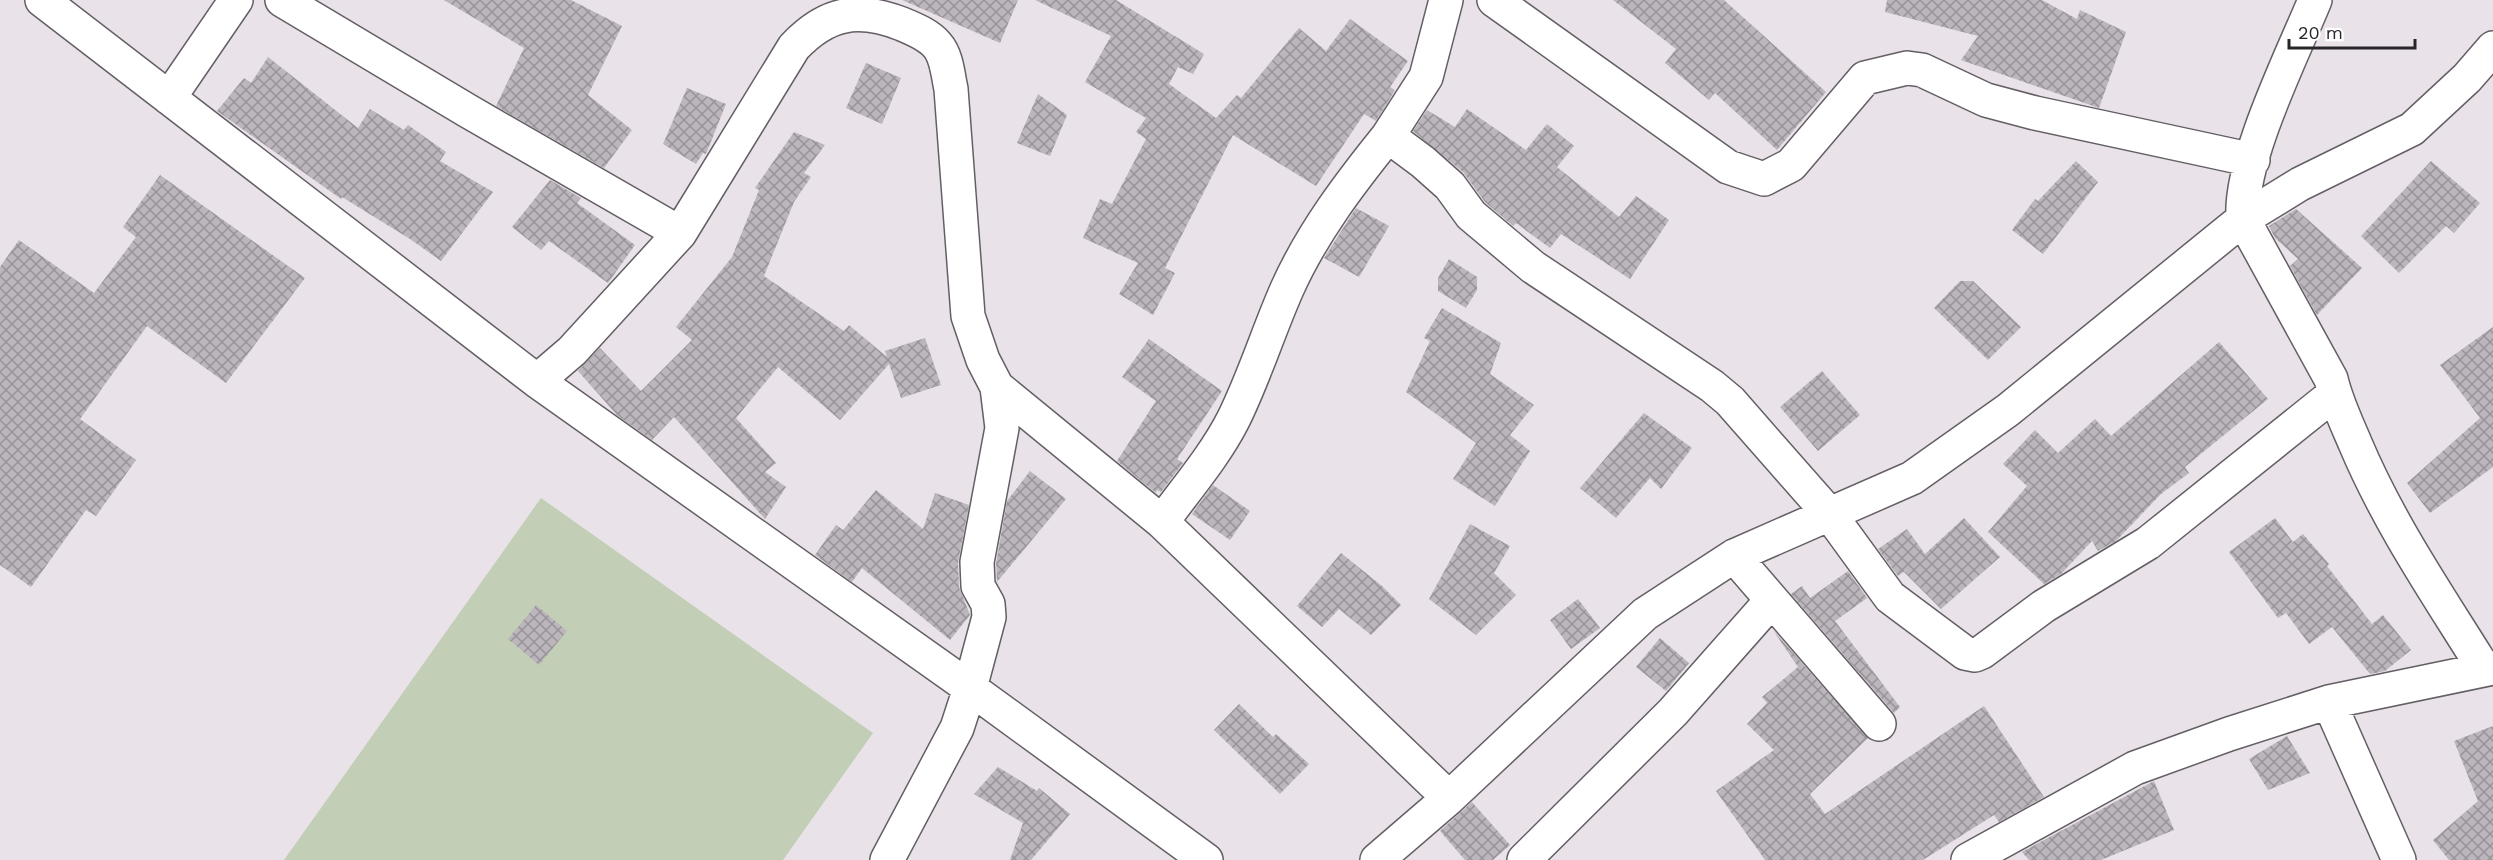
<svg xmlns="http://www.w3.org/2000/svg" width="2493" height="860" font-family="'Work Sans',sans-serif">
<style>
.pitch{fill:#c2cfb6}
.building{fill:url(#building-cross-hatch)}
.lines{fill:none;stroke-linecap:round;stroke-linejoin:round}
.minor-casing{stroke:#645e65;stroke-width:36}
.minor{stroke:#fff;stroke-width:33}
</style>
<defs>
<pattern id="building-cross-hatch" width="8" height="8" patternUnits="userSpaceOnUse" patternTransform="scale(1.5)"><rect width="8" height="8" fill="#bbb5bc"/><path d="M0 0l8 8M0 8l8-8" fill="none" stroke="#989399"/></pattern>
</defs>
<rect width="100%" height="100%" fill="#e9e2e9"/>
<path class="pitch" d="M541,498L873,733L783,860H284Z"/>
<path class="building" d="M444,0H571L622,26L588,95L632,130L604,168L496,106L524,48Z
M902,0H1018L1000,43Z
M1035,0H1116L1204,54L1193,74L1178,67L1169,84L1216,118L1237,95L1241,98L1299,28L1326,51L1350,19L1408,61L1390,87L1395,90L1376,121L1364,114L1316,186L1233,135L1165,268L1175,273L1153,315L1119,294L1138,263L1083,238L1100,199L1112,204L1146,139L1136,132L1146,118L1085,82L1111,36Z
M1613,0H1724L1826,92L1777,150L1715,93L1709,100L1665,63L1676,49Z
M1887,0H2042L2077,19L2080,10L2126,32L2099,108L1961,60L1978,36L1885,12Z
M268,57L358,128L370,109L404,130L408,125L446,152L440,161L493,192L441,261L410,239L342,197L341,199L217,111L244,78L251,83Z
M866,63L901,78L882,124L846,108Z
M687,88L726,104L706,154L703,153L696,164L663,144Z
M1038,94L1067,115L1050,156L1017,143Z
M1467,109L1526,150L1547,124L1574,146L1557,167L1619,217L1636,196L1669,220L1630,279L1561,234L1550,248L1516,223L1513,226L1485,202L1463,172L1413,131L1427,110L1455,127Z
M794,132L825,145L804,173L811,177L794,202L764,276L844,331L849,325L887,357L885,351L925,338L941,385L901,398L889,364L840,420L778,367L736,418L776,463L765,472L786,487L765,519L674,417L652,440L617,415L578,371L600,348L641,391L692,340L676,327L732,257L759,190L755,188Z
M2076,161L2098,182L2043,254L2012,230L2035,199L2038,201Z
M2431,161L2480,203L2454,233L2446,226L2399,273L2361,236Z
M160,175L305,278L226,383L147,326L80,419L136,460L96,516L86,510L31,587L0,565V267L19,240L94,293L136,237L123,227Z
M550,180L581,198L577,203L635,245L608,283L549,241L541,250L512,227Z
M1356,208L1389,226L1359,277L1324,258Z
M2296,209L2362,268L2317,315L2290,266L2298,259L2275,238L2269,226Z
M1449,259L1477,277V290L1466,308L1438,291V278Z
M1960,281H1973L2021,327L1988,360L1934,308Z
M1442,308L1501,343L1490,374L1534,405L1510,435L1530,451L1495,506L1453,479L1476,443L1406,392L1430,341L1424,338Z
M2493,327V467L2430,513L2407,483L2480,418L2440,365Z
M1149,339L1222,391L1177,459L1183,463L1161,492L1157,490L1156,493L1117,461L1156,401L1122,377Z
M2219,342L2268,399L2185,467L2189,473L2161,494L2116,541L2098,551L2092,541L2061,574L2044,584L1988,532L2027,486L2003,464L2035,430L2058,453L2095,419L2111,436Z
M1822,371L1860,415L1818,451L1780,407Z
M1644,413L1692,448L1661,489L1650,478L1616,518L1580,488Z
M1030,471L1066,499L997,582L996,563L1007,501Z
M1213,485L1250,511L1230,540L1192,514Z
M876,490L923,529L935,493L969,505L958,563L959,587L970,615L950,640L862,568L852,582L815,555L836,525L843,530Z
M1964,518L2000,557L1941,609L1904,572L1909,568L1898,576L1878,549L1907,529L1925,554Z
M2275,518L2293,542L2303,534L2329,564L2327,566L2372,624L2383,615L2411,650L2385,671L2370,674L2332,627L2309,644L2286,613L2278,618L2229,552Z
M1470,524L1510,546L1494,573L1516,595L1476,635L1429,599Z
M1341,553L1382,586L1401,605L1371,635L1339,609L1322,627L1297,606Z
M1848,571L1867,598L1835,621L1900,707L1894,713L1791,594L1802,586L1810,598Z
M1578,599L1600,628L1571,649L1550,620Z
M536,605L567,631L539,665L508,639Z
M1773,630L1868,738L1810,794L1825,814L1984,706L2044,797L1999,822L1994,815L1923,860H1765L1716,791L1774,750L1747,724L1767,703L1762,697L1798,667Z
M1660,638L1689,663L1666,691L1636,667Z
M1239,704L1273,737L1276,734L1309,764L1280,794L1214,730Z
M2493,726V860H2449L2433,840L2478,801L2454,741Z
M2287,736L2310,773L2268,790L2249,759Z
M998,767L1037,791L1039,788L1070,814L1031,860H1010L1023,823L974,794Z
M2154,781L2174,830L2101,860H2029L2022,852Z
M1472,802L1510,845L1493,860H1465L1440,831Z"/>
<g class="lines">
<defs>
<path id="minor" d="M42,0L537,381L970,688L957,728L887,860
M282,0L468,111L680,233L572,351L537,381
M1446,0L1426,77L1388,136L1423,162L1450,186L1471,215L1533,267L1712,386L1730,401L1831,516L1890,597L1965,653L1975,655L1982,652L2044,606L2148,543L2334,394
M1494,0L1728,167L1764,179L1791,165L1865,78L1907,68L1922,70L1986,100L2035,113L2253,160
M2315,0C2292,56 2239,161 2243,219L2331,379C2336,401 2346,422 2355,443C2389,524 2438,595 2484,669
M169,98L236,0
M680,233L794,47C827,12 858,7 902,24C914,29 929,35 937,45C947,56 948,76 951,89L968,316L983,360L997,387L1002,428L977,562L978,586L988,604L989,617L970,688L1206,860
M997,387L1162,522L1449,798
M1162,522C1186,489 1214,457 1233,420C1254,378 1268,332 1287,289C1312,233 1350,183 1388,136
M1734,556L1879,724
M2329,702L2399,860
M1377,860L1449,798L1645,614L1734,556L1912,478L2008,410L2243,219L2300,184L2412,129L2467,78L2493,48
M1524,860L1673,712L1772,600
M1968,860L2135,768L2229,734L2329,702L2493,668"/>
</defs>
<use href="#minor" class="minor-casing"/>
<use href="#minor" class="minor"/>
</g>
<path d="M2289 39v9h126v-9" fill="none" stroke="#292629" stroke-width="3"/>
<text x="2298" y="39" font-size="18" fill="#292629" stroke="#ffffff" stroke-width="4.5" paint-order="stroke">20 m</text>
</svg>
